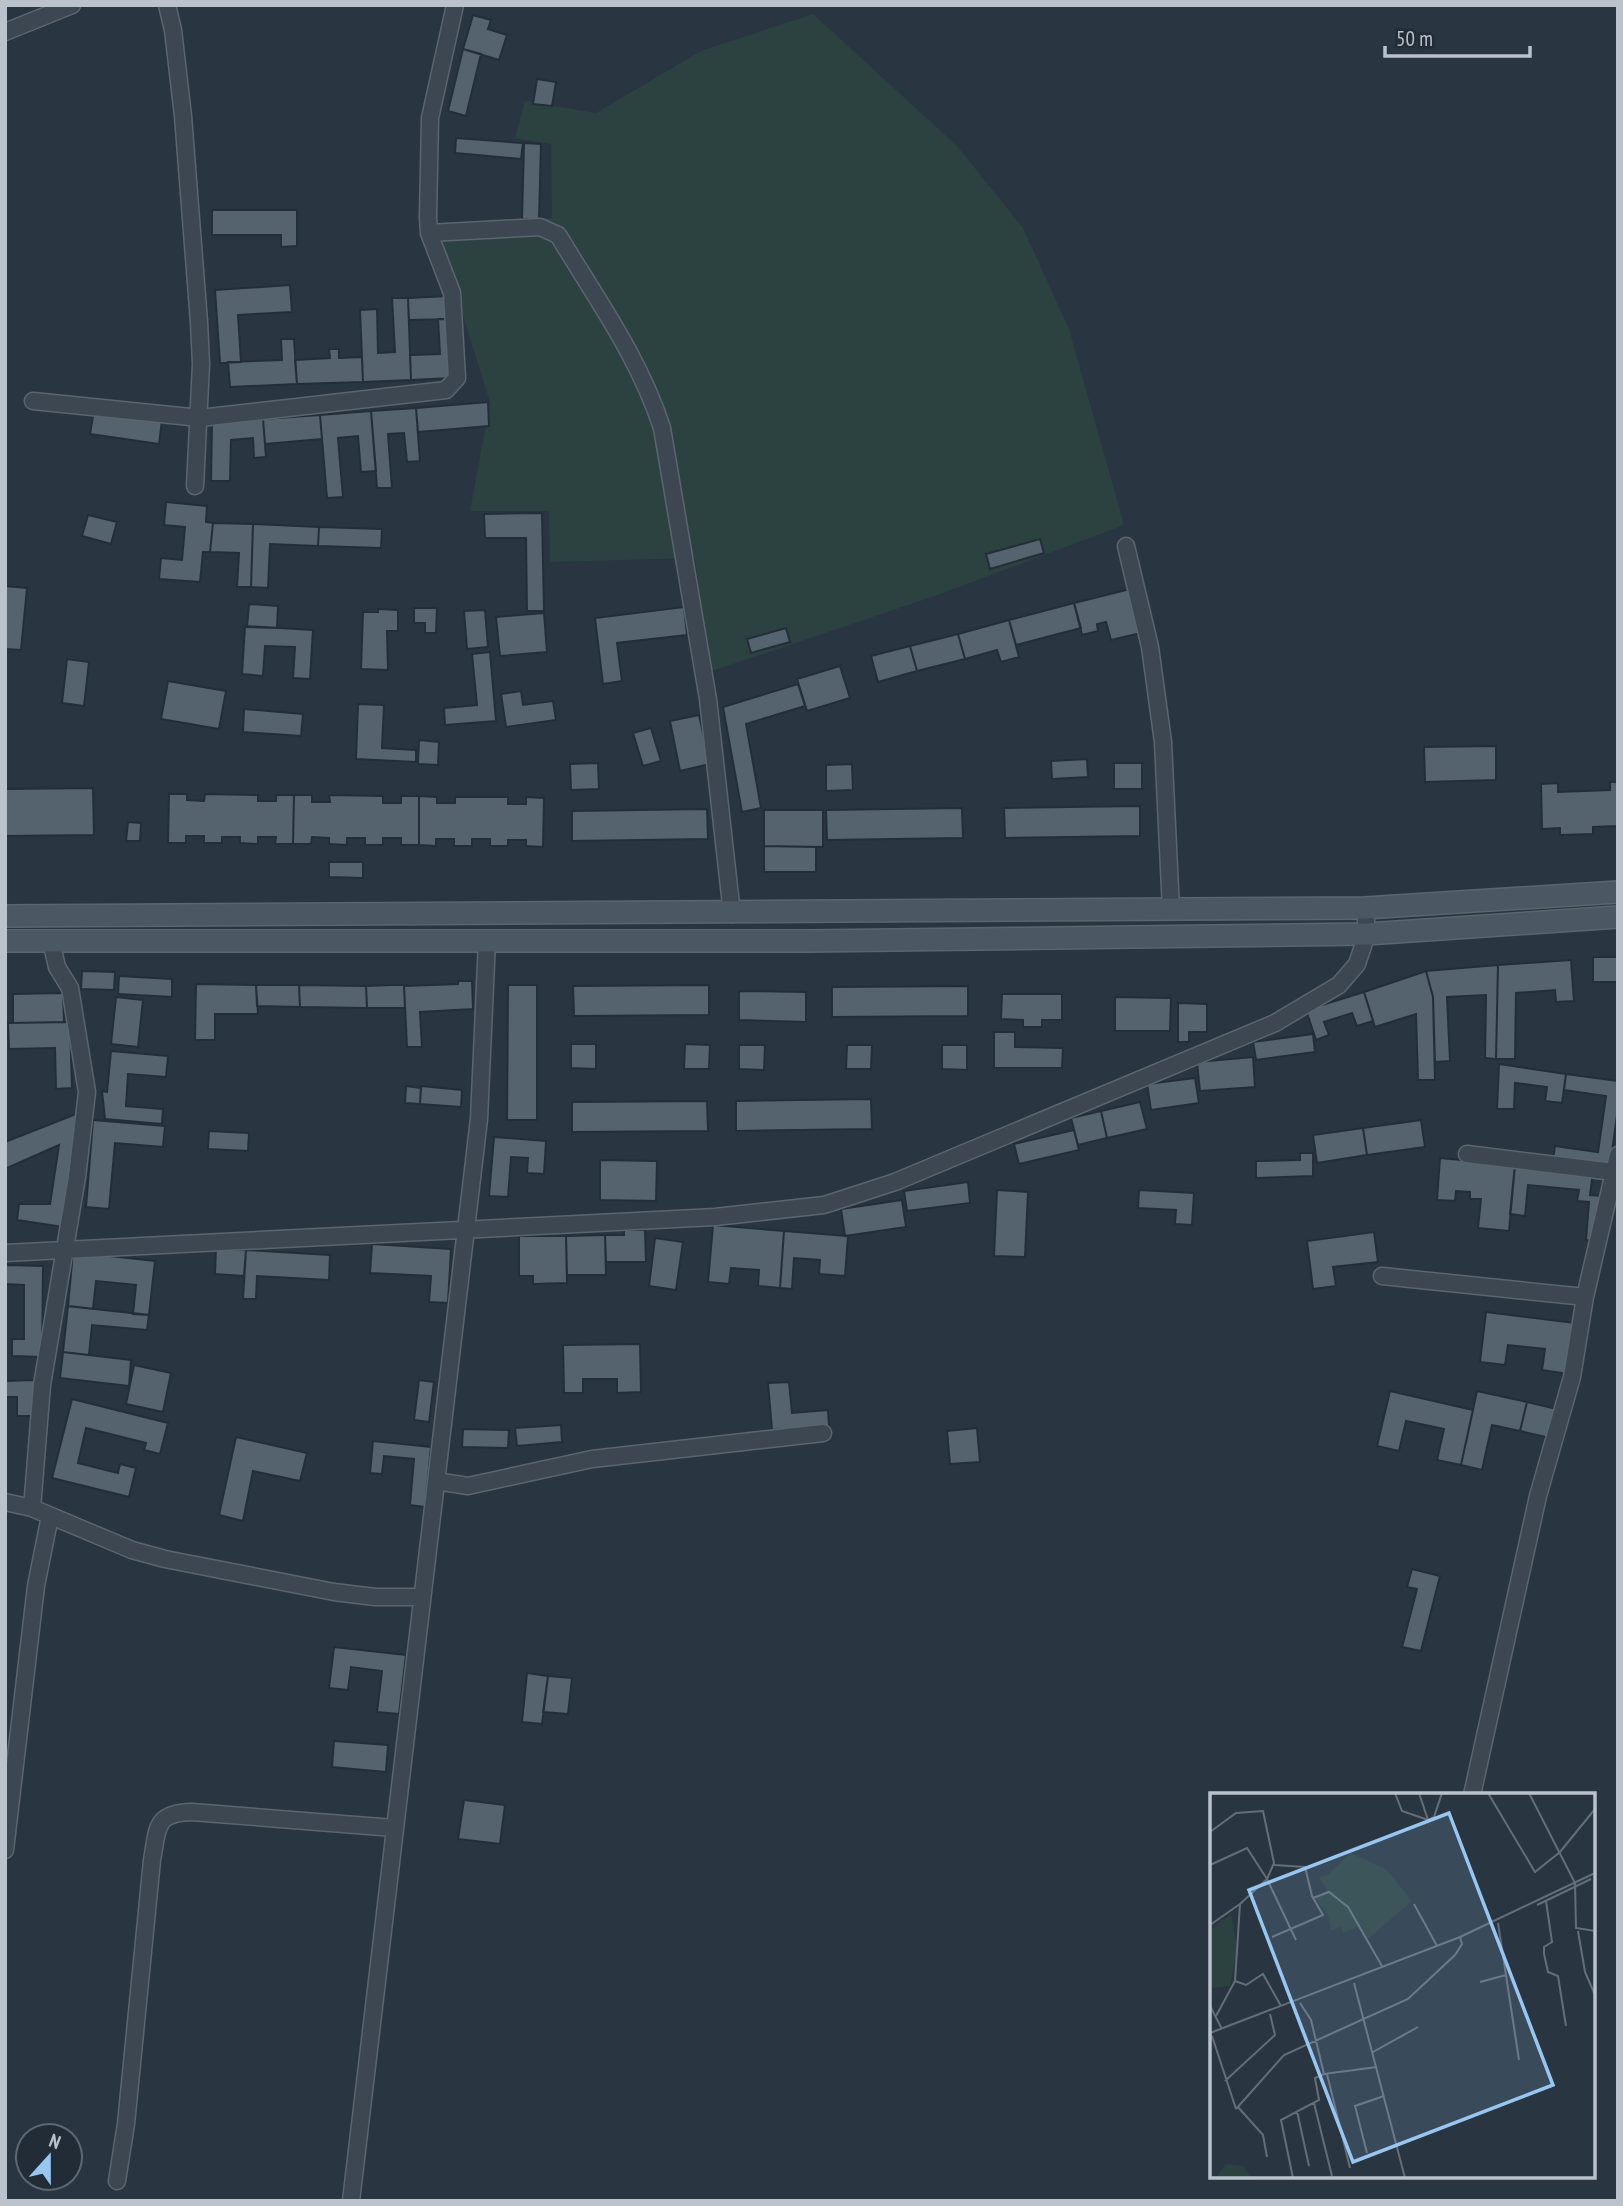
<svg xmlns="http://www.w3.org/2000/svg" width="1623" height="2206" font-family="'PT Sans Narrow',sans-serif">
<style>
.green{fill:#2b4241}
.building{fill:#54636d;stroke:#242e38;stroke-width:2}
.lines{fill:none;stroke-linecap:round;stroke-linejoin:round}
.street-casing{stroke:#5b656e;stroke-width:19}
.secondary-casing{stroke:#5b656e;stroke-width:24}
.street{stroke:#3d4751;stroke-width:16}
.secondary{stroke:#4b5763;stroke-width:21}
.inset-road{fill:none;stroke:#636e78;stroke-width:2}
.view{fill:#99c5f1;fill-opacity:0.15;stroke:#99c5f1;stroke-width:3.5}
.inset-edge{fill:none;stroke:#bac2cb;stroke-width:3.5}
</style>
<rect width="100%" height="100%" fill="#293641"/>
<path class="green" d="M813,14L957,146L1023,228L1069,329L1124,525L929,598L709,672L695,558L550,562L549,511H470L490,402L439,238L552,218L551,144L515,138L525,101L596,113L701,51Z"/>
<path class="building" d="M473,15L491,20L488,29L507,35L499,60L463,49Z
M463,49L481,54L466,116L448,111Z
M537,79L556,82L552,106L533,104Z
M456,138L523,143L521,159L455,153Z
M524,143L541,144L539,220L522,219Z
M212,210H297V246L281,247V235H212Z
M290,285L292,312L238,315L241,362L220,363L215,290Z
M449,296L450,319L409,320L408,298Z
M392,298H408L411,380L363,382L360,310L377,309L378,353L395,352Z
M438,319H450L452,378L411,380L410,355L440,354Z
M281,339H294L297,384L230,387L228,362L282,360Z
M329,349H339V358L362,357L363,382L297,384L295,360L330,358Z
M488,402L489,426L418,432L416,408Z
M416,408L420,461L407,462L404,433L388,434L392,488H377L371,411Z
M94,410L162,420L159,444L90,434Z
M371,411L376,471L361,472L358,436L338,438L343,497L327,498L320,415Z
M320,415L322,439L265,444L263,419Z
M263,419L266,457L254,458L253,438L231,440L230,481H211L212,424Z
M166,502L207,506L206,522L213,523L210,552H203L200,582L159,579L161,558L182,560L185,527L164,525Z
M542,513L544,611H527L526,538H485L484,514Z
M88,515L117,522L111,544L82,536Z
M213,523L253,524L251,587H237L239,553L210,552Z
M253,524L319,527L318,546L270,544L268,588L251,587Z
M319,527L382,529L381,548L318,546Z
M1040,539L1044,553L990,569L986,554Z
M5,586L27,588L21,650L5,649Z
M1130,589L1141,633L1111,640L1106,622L1097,624L1098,631L1082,635L1074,603Z
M1074,603L1081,628L1016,645L1009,620Z
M249,604L278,606L277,628L247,627Z
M684,607L687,635L617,643L622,681L603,684L595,618Z
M414,608H437L436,633H425V623H414Z
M378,609L398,610V631H387L388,670L361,669L363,612H378Z
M485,610L488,647L467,649L464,611Z
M544,613L547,652L500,656L496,617Z
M1009,620L1019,657L1001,662L997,650L965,659L958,634Z
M245,626L313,630L310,679L293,678L295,647L265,646L263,676L242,674Z
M786,628L790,642L751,653L747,639Z
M958,634L965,659L917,671L910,646Z
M910,646L917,671L878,682L871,656Z
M490,652L496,721L445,725L444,708L477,705L472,654Z
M67,659L89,662L84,706L62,703Z
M840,666L850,698L807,711L797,679Z
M168,681L226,691L219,729L161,719Z
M798,684L805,706L746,724L761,808L742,812L723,707Z
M521,691L523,705L553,701L556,720L506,727L501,694Z
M358,704L384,705L382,748L416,750V762L356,759Z
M244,709L303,714L301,736L243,732Z
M699,715L710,764L680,771L670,721Z
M651,728L661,761L643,766L633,733Z
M419,740L439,742L438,765L418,764Z
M1496,746V780L1425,782L1424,747Z
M1087,759L1088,777L1052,779L1051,761Z
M598,763L599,789L571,790L570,764Z
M1114,763H1142V789H1114Z
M852,764L853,790L826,791V765Z
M1610,782H1618V826L1593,827V834L1560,835V828L1542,829L1541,784L1558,783V792L1610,790Z
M93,788L94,835L5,836V789Z
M169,794H187V800L204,801L205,794L258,795V801H276V795H294L293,844H275L276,837H258V844L240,843V837H222V843H204V836H186V843H168Z
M294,795H312V802H330L329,795L383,796V803H401V796H419V845H401V838H383V845H365V838H347V845L329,844V838L312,837L311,844H293Z
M419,796L437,797V803H455V797H508V804H526V797L544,798L543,847L526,846V840H508V846H490V839H472V846H454V839H436V846L419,845Z
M1140,806V836L1005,838L1004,808Z
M962,808L963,838L827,840L826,810Z
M707,809L708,839L572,841V811Z
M764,810H823V847L764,846Z
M128,822L141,823L140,841H126Z
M764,846L816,847V872H764Z
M329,862H363V878L329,877Z
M1593,957H1618V982H1593Z
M1571,960L1574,1001L1556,1002L1555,990L1516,993L1515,1059H1496L1498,965Z
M1498,965L1496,1059L1485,1058L1486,995L1447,997L1450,1061L1435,1062L1433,997L1426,971Z
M82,971L115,972L114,990L81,989Z
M1426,971L1433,997L1435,1080H1418L1416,1014L1375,1027L1364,992Z
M119,976L172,979V997L118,994Z
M458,981H472L473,1009L420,1012L422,1047H407L404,986L458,984Z
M196,984L256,985L258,1014H215V1040H195Z
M256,985H299L300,1007L257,1006Z
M299,985L366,986L367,1008L300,1007Z
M392,985H404L405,1008H367L366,986Z
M508,985H537V1120H507Z
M709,985V1015L574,1016L573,986Z
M968,986V1016L832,1017V987Z
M739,991L806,992V1022L739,1020Z
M1364,992L1373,1021L1357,1026L1352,1013L1324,1022L1329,1035L1316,1040L1306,1010Z
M63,993L64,1022L13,1023V994Z
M1002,994H1062V1020H1042V1027H1023V1020L1001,1019Z
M116,997L143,1000L138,1047L111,1044Z
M1115,997L1171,998L1170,1031H1115Z
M1178,1003L1207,1004V1032H1189V1042H1178Z
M70,1022L72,1088L56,1089L55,1048L9,1049L8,1023Z
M994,1032H1015V1047L1063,1048L1062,1068H994Z
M1313,1034L1315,1052L1256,1060L1253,1042Z
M571,1044H596V1069L571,1068Z
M685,1044L710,1045L709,1069H684Z
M739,1045H765L764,1070L739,1069Z
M847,1045H872L871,1069H846Z
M942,1045H967V1070L942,1069Z
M111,1051L168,1056L166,1077L128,1074L126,1106L163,1109L162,1124L105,1119L102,1091L107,1092Z
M1253,1057L1255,1087L1200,1091L1197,1062Z
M1499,1064L1566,1074L1562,1103L1545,1101L1547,1087L1515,1083L1514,1109H1497Z
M1566,1074L1618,1081V1108L1610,1167L1553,1159L1555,1146L1598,1152L1606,1096L1564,1090Z
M1195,1078L1199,1103L1151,1110L1147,1084Z
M406,1086L421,1088L420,1104L405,1103Z
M421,1086L462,1090L461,1107L420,1104Z
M871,1099L872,1129L736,1131V1101Z
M707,1101L708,1131L572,1132V1102Z
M1140,1102L1147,1129L1107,1138L1101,1111Z
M1101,1111L1107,1138L1078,1145L1071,1118Z
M81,1112L63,1227L17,1220L19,1204H50L59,1145L5,1169V1142Z
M93,1120L165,1126L163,1147L115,1143L109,1209L86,1207Z
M1421,1120L1425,1147L1367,1155L1363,1128Z
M1363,1128L1367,1155L1317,1163L1313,1135Z
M1074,1130L1079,1150L1019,1164L1014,1144Z
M209,1131L249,1133L248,1151L208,1149Z
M494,1137L546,1141L544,1174L527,1173L528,1158L511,1157L508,1197L489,1196Z
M1300,1153H1313V1176L1256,1178V1161L1300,1160Z
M1440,1158L1515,1165L1509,1231L1478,1228L1481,1199H1470V1192L1456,1191L1455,1201L1437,1200Z
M600,1160L657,1161L656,1201L600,1200Z
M1515,1165L1593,1172L1590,1195L1601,1196L1597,1241L1586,1240L1589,1202L1577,1201L1579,1190L1528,1185L1525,1216L1510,1214Z
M968,1182L970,1203L907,1211L904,1191Z
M997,1190L1028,1192L1025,1257L994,1256Z
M1139,1190L1194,1193L1192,1225L1175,1224L1176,1210L1138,1208Z
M902,1200L906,1227L845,1236L841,1209Z
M713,1225L784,1231L780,1288L758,1286L759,1270L731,1268L729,1284L708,1282Z
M624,1230H645L646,1262H606L605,1235H624Z
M784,1231L848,1236L845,1276L819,1274L820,1260L794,1258L792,1289L780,1288Z
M1374,1232L1378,1262L1333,1267L1336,1286L1313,1289L1307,1241Z
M605,1235L606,1275H567L566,1236Z
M519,1236H566L567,1283L533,1284V1276H519Z
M655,1238L683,1242L676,1290L649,1286Z
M372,1244L451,1249L448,1303L429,1302L431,1276L370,1273Z
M216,1248L246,1250L244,1276L215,1274Z
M246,1250L330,1255L329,1280L257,1276L256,1299H243Z
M73,1252L155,1261L149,1315L133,1314L136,1285L96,1281L93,1309L68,1306Z
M5,1265L43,1266L42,1357L12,1356V1339H24V1285L5,1284Z
M68,1306L149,1315L147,1330L92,1325L89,1355L63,1352Z
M1486,1312L1575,1323L1568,1374L1542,1370L1545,1349L1508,1345L1505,1365L1480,1362Z
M640,1344L641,1392L617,1393V1379H583V1393H564L563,1345Z
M63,1352L131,1360L129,1386L60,1378Z
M134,1365L171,1373L163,1412L126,1404Z
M35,1380L36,1416H17V1397H5V1381Z
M419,1380L434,1382L429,1422L414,1420Z
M789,1382L792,1413L828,1410L829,1426L772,1430L768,1383Z
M1390,1391L1473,1410L1461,1465L1437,1460L1444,1429L1406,1421L1399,1451L1377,1446Z
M1477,1391L1527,1402L1520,1431L1492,1425L1482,1470L1461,1465Z
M72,1399L168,1423L160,1454L144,1450L146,1443L86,1428L78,1463L118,1473L120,1464L136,1468L129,1497L52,1478Z
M1527,1402L1557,1409L1550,1438L1520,1431Z
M561,1425L562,1442L517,1446L515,1428Z
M977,1428L980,1462L950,1464L947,1431Z
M463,1429L509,1430L508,1448L462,1447Z
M236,1437L307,1453L300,1481L253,1471L243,1521L219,1515Z
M373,1441L431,1447L425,1507L410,1505L414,1459L384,1456L382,1474L370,1473Z
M1412,1569L1440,1576L1421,1651L1402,1647L1417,1589L1407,1587Z
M334,1647L406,1655L399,1714L377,1712L382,1671L351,1667L348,1690L329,1688Z
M527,1673L548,1676L542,1724L522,1722Z
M548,1676L572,1678L568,1714L543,1712Z
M334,1741L388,1745L386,1772L332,1767Z
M464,1800L505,1805L500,1844L458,1839Z"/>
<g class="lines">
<defs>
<path id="street" d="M167,5L173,30L183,116L199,322L201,364L195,486
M5,32L72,5
M429,233L540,227L558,235C596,298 639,357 662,428L708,699L732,914
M33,401L200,418L446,390L457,378L452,293L429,233L428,217L430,118L455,5
M1126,546L1150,647L1163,742L1171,910
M51,941L57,967L70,988L87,1092L77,1177L42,1385L32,1508L132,1550L165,1559L334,1592L375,1597H421
M1467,1154L1614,1172
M5,1253L715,1217L824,1205L895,1182L1275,1023L1339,985L1357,964L1367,934L1365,908
M1382,1276L1585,1297
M436,1481L468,1486L592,1459L823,1433
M5,1502L32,1508
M1472,1795L1538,1496L1572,1377L1585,1297L1618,1155
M5,1850L36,1586L50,1516
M117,2181L126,2124L152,1860C158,1828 154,1813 192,1812L394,1828
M351,2201L479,1119L487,941"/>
<path id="secondary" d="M5,916L1365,908L1618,892
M5,941H810L1367,934L1618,917"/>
</defs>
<use href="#street" class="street-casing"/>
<use href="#secondary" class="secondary-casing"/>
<use href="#street" class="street"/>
<use href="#secondary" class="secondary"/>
</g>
<g transform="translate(1210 1793)">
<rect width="385" height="385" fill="#293641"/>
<path d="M140,60L176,76L202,108L158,146L151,133L133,140L131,134L121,137L118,123L105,105L117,97L109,84L118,82ZM21,122L27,156L20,193L0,195V136ZM16,371L33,373L41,385H6Z" fill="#2b4241"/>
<path class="inset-road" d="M185,0L192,18L218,27L224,24L232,0M209,0L218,27M278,0L325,79L350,59L385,16M319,0L365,90L366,135L385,138M0,39L26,20L53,18L64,70L57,86L37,55L0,72M103,105L119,99L138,114L172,173M336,108L342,149L334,154V161L338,179L348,183L356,233M204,111L227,153M327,112L381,86M288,130L309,267M0,132L30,111M368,138L375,179L385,202M62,144L113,122L102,103L95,74L64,72M25,188L36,192L53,181L71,213M270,189L296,182M144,190L195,385M90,210L101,227L114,281L167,274M0,213L12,236M6,223L25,188L30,111L57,86L86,147M0,240L250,144L385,80M2,243L26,316M163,259L208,234M117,281L140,375M15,288L65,242L60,221M104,310L122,383M28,314L53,342L57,364M26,316L74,262L198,206L245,162L252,151L250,144M87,318L99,373M157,360L145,313L174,303M83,385L71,327L109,307L105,285L114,281"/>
<path class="view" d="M239,20L343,292L143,369L39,97Z"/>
<rect width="385" height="385" class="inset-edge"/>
</g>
<rect width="1623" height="2206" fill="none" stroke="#bac2cb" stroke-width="14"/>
<g transform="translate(49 2157) rotate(21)"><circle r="33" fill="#212c36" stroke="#5e6872" stroke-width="2"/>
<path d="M0-5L12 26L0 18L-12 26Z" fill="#99c5f1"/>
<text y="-10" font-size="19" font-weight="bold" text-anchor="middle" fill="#bac2cb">N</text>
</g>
<path d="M1385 46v10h145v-10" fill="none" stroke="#bac2cb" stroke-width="3.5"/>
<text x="1396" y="46" font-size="21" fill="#bac2cb" stroke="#212c36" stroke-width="5" paint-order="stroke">50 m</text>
</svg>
